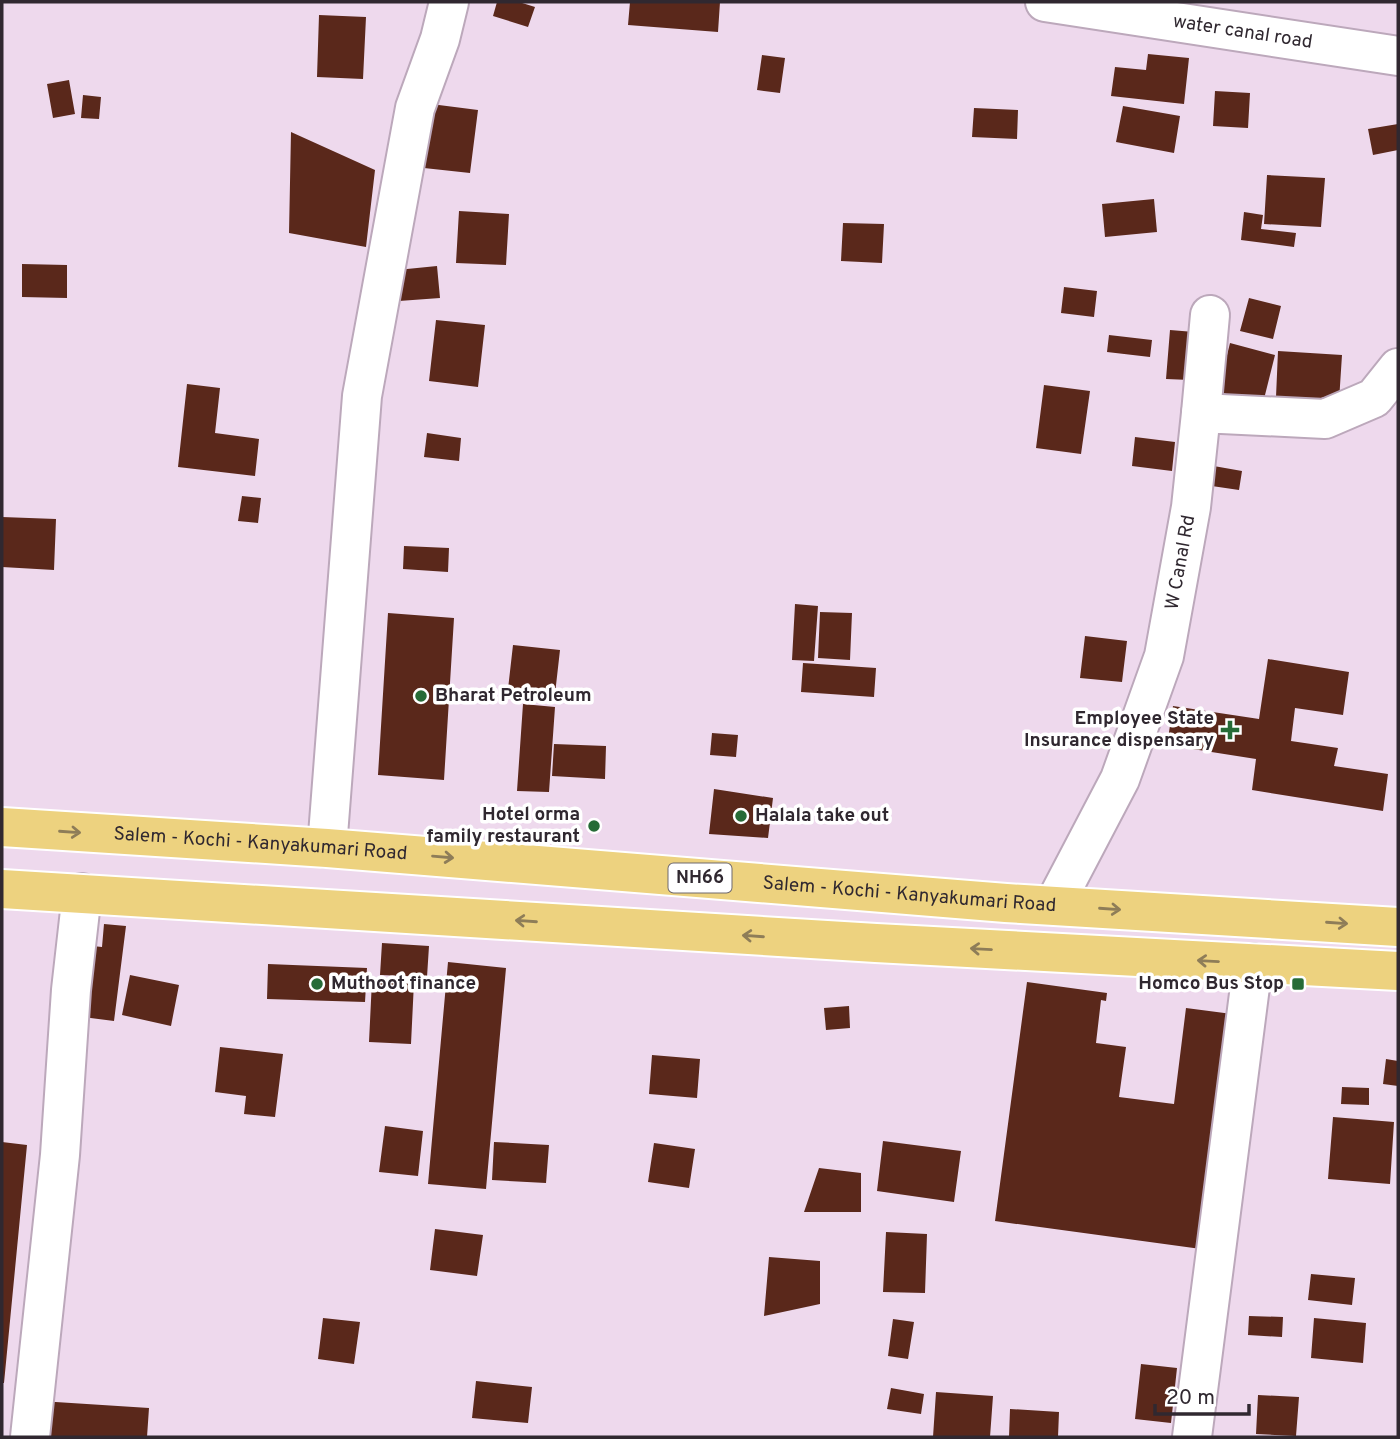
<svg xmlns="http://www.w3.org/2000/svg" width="1400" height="1439" font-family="Overpass,sans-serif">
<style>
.building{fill:#5a281b}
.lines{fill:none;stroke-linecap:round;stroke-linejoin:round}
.minor-casing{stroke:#bca8bb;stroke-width:42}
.highway-casing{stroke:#fff;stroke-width:42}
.minor{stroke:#fff;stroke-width:38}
.highway{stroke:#edd27f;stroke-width:38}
.oneway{stroke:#8e7d58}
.poi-dot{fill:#266b37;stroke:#fff;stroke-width:2.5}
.labels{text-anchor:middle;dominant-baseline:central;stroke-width:7;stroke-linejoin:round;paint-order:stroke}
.shield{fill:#fff;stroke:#6e686e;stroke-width:2}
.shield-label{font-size:18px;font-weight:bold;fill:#302830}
.street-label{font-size:19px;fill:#302830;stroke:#fff}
.poi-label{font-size:19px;font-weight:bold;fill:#302830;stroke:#fff;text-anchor:start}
</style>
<rect width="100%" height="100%" fill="#eed9ed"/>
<path class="building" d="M497,2H519L535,7L528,27L493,16Z
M630,2H720L718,32L628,25Z
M319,15L366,17L363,79L317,77Z
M1148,54L1189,58L1184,104L1111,96L1115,67L1146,70Z
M762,55L785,58L780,93L757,90Z
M69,80L75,114L53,118L47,84Z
M1215,91L1250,93L1248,128L1213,126Z
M83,95L101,97L99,119L81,118Z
M431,104L478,110L470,173L424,168Z
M1123,106L1180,116L1174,153L1116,142Z
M974,108L1018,110L1017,139L972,137Z
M1398,124V150L1373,155L1368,129Z
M291,132L375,170L366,247L289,233Z
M1267,175L1325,178L1321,227L1264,224Z
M1154,199L1157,232L1105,237L1102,204Z
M459,211L509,214L506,265L456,263Z
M1244,212L1263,215L1261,229L1296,233L1294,247L1241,240Z
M843,223L884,224L882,263L841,261Z
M22,264L67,265V298L22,297Z
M437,266L440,298L399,301L397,270Z
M1064,287L1097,291L1094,317L1061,313Z
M1249,298L1281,306L1273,339L1240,331Z
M436,320L485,325L478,387L429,381Z
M1170,330L1194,332L1190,380L1166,379Z
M1109,335L1152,340L1150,357L1107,352Z
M1230,343L1275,355L1263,403L1218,392Z
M1278,351L1342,355L1339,401L1276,397Z
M187,384L220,388L215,433L259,439L255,476L178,467Z
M1044,385L1090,391L1081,454L1036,448Z
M427,433L461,438L459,461L424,457Z
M1135,437L1175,442L1172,471L1132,466Z
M1208,465L1242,471L1239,490L1205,485Z
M242,496L261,498L258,523L238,521Z
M2,517L56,519L54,570L2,567Z
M404,546L449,548L448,572L403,569Z
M795,604L818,606L814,661L792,660Z
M820,612L852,613L850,660L818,658Z
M388,613L454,618L444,780L378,775Z
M1085,636L1127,641L1122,682L1080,678Z
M513,645L560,650L555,694L508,689Z
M1268,659L1349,672L1343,715L1295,708L1291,741L1338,748L1334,766L1388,774L1383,811L1252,790L1256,759L1167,745L1173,706L1259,719Z
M803,663L876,668L874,697L801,692Z
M523,704L555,707L549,792L517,791Z
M712,733L738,735L736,757L710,755Z
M554,744L606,746L605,779L552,776Z
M714,789L773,798L768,838L709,834Z
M104,924L126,926L114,1021L75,1016L83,945L102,947Z
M382,943L429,946L427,977L380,975Z
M448,962L506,968L486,1189L428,1184Z
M268,964L367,968L365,1002L267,999Z
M130,975L179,985L171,1026L122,1015Z
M372,980L414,982L411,1044L369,1042Z
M1027,982L1107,993L1106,1001L1101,1000L1096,1043L1126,1047L1119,1097L1174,1104L1186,1008L1232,1014L1201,1249L995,1221Z
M849,1006L850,1028L826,1030L824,1008Z
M220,1047L283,1054L275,1117L244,1114L246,1096L215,1092Z
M652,1055L700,1059L697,1098L649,1094Z
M1386,1059L1398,1061V1086L1383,1084Z
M1342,1087L1369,1088V1105L1341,1104Z
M1333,1117L1394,1122L1390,1184L1328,1179Z
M385,1126L423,1131L418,1176L379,1172Z
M883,1141L961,1151L954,1202L877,1191Z
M2,1142L27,1145L4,1383H2Z
M494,1142L549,1145L546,1183L492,1180Z
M654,1143L695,1149L689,1188L648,1182Z
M819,1168L861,1173V1212H804Z
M435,1229L483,1235L477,1276L430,1270Z
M886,1232L927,1234L925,1293L883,1292Z
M769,1257L820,1261V1304L764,1316Z
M1311,1274L1355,1278L1352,1305L1308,1300Z
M1249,1316L1283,1317L1282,1337L1248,1335Z
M323,1318L360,1322L354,1364L318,1359Z
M1314,1318L1366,1323L1363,1363L1311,1358Z
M893,1319L914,1322L908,1359L888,1356Z
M1141,1364L1177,1368L1171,1423L1135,1419Z
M476,1381L532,1387L528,1423L472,1418Z
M891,1388L924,1394L921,1414L887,1409Z
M936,1392L993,1396L990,1437H933Z
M1258,1395L1299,1397L1296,1436L1256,1434Z
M40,1401L149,1408L147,1437H38Z
M1010,1409L1059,1412L1058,1437H1009Z"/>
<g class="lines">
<defs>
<g id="minor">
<path id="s1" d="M1045,2L1398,56"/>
<path d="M1201,413L1210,315"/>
<path d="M327,848L362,396L415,108L440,39L449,2"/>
<path id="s2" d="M1054,905L1120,779L1164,656L1191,507L1201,413L1325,419L1374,398L1398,368"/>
<path d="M30,1437L60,1155L71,990L82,893"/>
<path d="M1192,1437L1253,963"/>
</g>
<g id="highway">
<path id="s3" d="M2,827L327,848L1006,903L1398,927"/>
<path d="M2,889L876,943L1398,971"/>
</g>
</defs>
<use href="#minor" class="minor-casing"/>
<use href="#highway" class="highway-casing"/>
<use href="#minor" class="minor"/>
<use href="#highway" class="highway"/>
</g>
<defs><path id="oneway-shaft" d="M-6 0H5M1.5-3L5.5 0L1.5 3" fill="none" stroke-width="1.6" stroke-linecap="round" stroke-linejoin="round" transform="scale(1.75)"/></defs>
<g class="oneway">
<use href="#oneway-shaft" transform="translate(70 832) rotate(4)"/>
<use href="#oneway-shaft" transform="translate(443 857) rotate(5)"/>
<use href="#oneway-shaft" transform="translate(1110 909) rotate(4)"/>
<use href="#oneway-shaft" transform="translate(526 921) rotate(-176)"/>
<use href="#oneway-shaft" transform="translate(1337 923) rotate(4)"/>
<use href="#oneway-shaft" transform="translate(753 936) rotate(-176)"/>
<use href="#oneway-shaft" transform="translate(981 949) rotate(-177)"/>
<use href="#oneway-shaft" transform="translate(1208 961) rotate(-177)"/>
</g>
<g class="poi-dot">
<circle cx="421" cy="696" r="7"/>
<path d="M1226.5 719.5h7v7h7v7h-7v7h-7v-7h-7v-7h7z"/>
<circle cx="741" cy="816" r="7"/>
<circle cx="594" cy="826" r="7"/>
<circle cx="317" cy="984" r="7"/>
<rect x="1291" y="977" width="14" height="14" rx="3.5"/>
</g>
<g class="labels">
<rect class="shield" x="668.5" y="863.5" width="63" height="29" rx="5"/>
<g class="shield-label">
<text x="700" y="878">NH66</text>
</g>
<g class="street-label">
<text stroke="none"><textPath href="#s1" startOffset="200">water canal road</textPath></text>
<text stroke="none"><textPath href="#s2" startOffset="368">W Canal Rd</textPath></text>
<text stroke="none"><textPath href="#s3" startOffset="259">Salem - Kochi - Kanyakumari Road</textPath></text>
<text stroke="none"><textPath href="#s3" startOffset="910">Salem - Kochi - Kanyakumari Road</textPath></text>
</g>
<g class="poi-label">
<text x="435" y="696">Bharat Petroleum</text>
<text x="1214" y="719" text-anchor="end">Employee State<tspan x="1214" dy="22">Insurance dispensary</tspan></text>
<text x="580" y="815" text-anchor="end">Hotel orma<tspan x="580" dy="22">family restaurant</tspan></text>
<text x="755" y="816">Halala take out</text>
<text x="331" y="984">Muthoot finance</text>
<text x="1284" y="984" text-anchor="end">Homco Bus Stop</text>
</g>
</g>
<rect width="1400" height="1439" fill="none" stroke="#302830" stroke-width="7"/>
<path d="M1155 1404v10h94v-10" fill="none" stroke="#302830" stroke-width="3.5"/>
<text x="1166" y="1404" font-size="21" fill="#302830" stroke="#ffffff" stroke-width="5" paint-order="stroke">20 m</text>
</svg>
